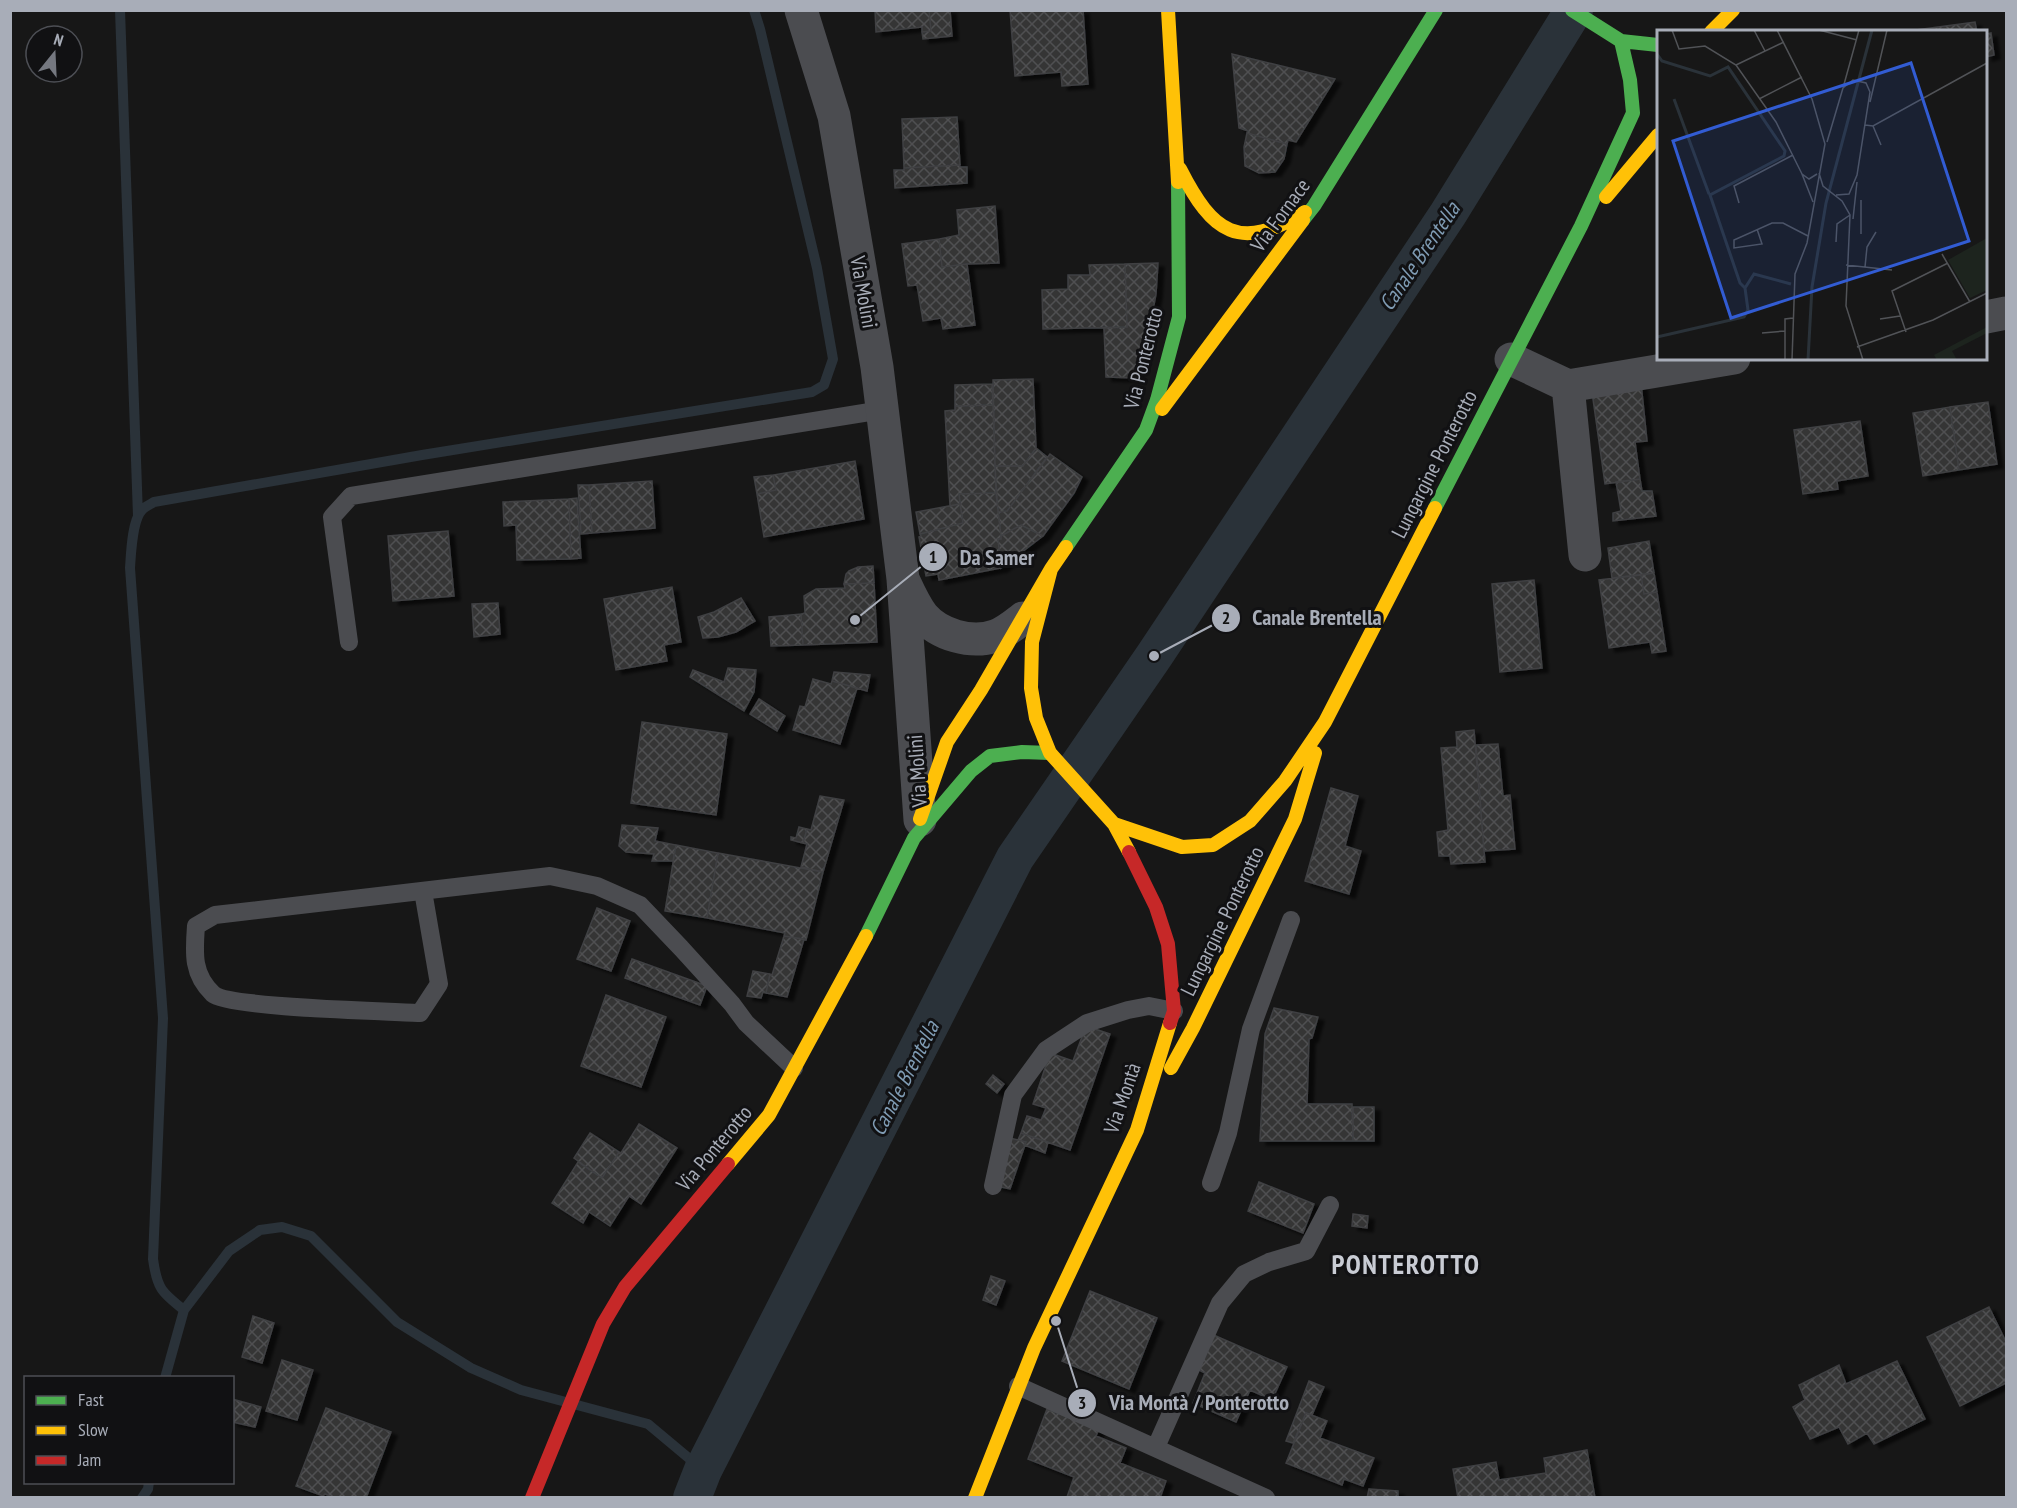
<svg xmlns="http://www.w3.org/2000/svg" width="2017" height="1508" font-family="'PT Sans Narrow',sans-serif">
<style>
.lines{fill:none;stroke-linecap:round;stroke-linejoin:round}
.stream{stroke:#2a3239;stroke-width:10}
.canal{stroke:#2a3239;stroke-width:38}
.building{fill:url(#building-cross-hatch);stroke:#3f4043;stroke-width:1.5;filter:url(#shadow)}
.lane{stroke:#4b4c50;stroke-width:18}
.street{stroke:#4b4c50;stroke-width:33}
.fast{stroke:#4caf50;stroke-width:14}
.slow{stroke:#ffc107;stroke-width:14}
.jam{stroke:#c62828;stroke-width:14}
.labels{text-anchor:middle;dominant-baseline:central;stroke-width:6;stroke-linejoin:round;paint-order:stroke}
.street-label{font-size:21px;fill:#a8adb8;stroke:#111113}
.water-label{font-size:22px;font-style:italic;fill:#7f9bb3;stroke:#111113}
.district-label{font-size:27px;font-weight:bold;letter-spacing:1.5px;fill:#c9ccd4;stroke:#111113}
.inset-river{fill:none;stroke:#2a3239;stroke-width:3}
.inset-road{fill:none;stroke:#515357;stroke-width:1.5}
.view{fill:#325cd3;fill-opacity:0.15;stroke:#325cd3;stroke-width:3}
.inset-edge{fill:none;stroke:#a8adb8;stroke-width:3}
.leader{fill:none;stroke:#a8adb8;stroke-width:2}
.callout-dot{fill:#a8adb8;stroke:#111113;stroke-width:2}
.mark-label{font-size:18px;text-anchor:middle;font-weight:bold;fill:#111}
.callout-label{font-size:22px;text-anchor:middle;font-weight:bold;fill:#a8adb8;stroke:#111113;stroke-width:6;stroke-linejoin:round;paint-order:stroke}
</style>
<defs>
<pattern id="building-cross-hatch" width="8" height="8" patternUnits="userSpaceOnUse" patternTransform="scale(1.5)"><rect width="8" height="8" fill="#353536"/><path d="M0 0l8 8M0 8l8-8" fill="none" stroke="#4f5051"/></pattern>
<filter id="shadow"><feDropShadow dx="6" dy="4" stdDeviation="1.5" flood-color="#0009"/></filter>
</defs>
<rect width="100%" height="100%" fill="#171717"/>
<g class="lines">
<path class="stream" d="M120,10L138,516
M184,1310C161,1292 157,1288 153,1259L163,1018L130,568C131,554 132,520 142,510C144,507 151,504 154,502L422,455L812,392L824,385L833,359L817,268L760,29L754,10
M165,1378L184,1310L229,1251L260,1230L282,1227L311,1236L397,1322L471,1368L521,1390L648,1424L703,1470
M142,1498L148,1489L149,1482"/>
<path class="canal" d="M692,1498L703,1470L1015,858L1154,656L1448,214L1574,10"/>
</g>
<path class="building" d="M875,10H929L931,31L922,32V27L876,32Z
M929,10H950L952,36L923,39L922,32L931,31Z
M1010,10H1083L1088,84L1062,86L1061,72L1015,76Z
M1975,22L1977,32L1908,31Z
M1991,33L1994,55L1986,57V34Z
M1232,54L1335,79L1296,142L1288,140L1287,144L1247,133L1248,131L1239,128Z
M957,117L960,165L904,168L902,119Z
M1247,133L1287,144L1284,159L1275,172L1259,173L1245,166L1244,147Z
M960,165V167H967V183L895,188L894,170H904V168Z
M995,206L999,263L967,264L942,267L939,239L959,235L957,210Z
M939,239L942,267L967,264L975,325L943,329L941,318L923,321L917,285L908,286L902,244Z
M1158,263L1156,294L1148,337L1135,378L1106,377L1104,328L1127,327L1125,264Z
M1125,264L1127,327L1043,329L1042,290L1068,289V275H1090L1089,265Z
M1033,379L1036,448L1023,466H995L993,380Z
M1641,383L1647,441L1635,442L1640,479L1605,484L1592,392Z
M992,384L993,405L955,406V385Z
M1988,402L1997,464L1959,470L1950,407Z
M993,405L996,493L959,494L960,504L950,506L945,411L955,410V406Z
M1950,407L1959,470L1923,476L1913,413Z
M1860,421L1868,476L1837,481L1838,489L1803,494L1794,430Z
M1036,448L1047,457L1007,511L998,512L995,466H1023Z
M1050,454L1082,477L1074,493L1043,536L1021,525L1001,536L998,512L1007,511Z
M855,461L864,519L764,537L757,494L776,490L773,475Z
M773,475L776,490L757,494L754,477Z
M1640,479L1642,491H1652L1656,516L1613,521V513L1621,511L1616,482Z
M652,481L655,528L592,533L589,485Z
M578,485H589L592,533L581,534Z
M996,493L1001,536V539H998L1001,568L939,580L938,574L926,576L919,537L921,536L920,534L963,523L959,494Z
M577,498L581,558L571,559L569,499Z
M569,499L571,559L517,560L516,525L504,526L503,502Z
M960,504L963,523L920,534L916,512Z
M1021,525L1043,536L1001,568L998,539H1001V536Z
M448,531L454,596L393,601L388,536Z
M1649,541L1654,573L1612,578L1608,548Z
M873,566L874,583L844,584L846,574L849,571L858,567Z
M1654,573L1657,592L1644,594L1641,575Z
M1641,575L1644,594L1657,592L1666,651L1652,653L1650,642L1609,648L1599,580Z
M1534,580L1542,668L1500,672L1492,584Z
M874,583L877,642L803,645L801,614L805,613L804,596L816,589L845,588L844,584Z
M672,587L681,642L664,645L667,661L616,670L604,599Z
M741,598L755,621L736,632L718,637L703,638L698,617L714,612Z
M498,603L500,634L474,637L472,604Z
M801,614L803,645L771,646L769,617Z
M728,668L756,670L754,692L744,711L690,677L693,670L724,682Z
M834,672L870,675L867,691L832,681Z
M813,679L831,684L832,681L857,688L840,744L793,730L800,706L805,707Z
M759,699L785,716L777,731L750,714Z
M642,722L727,734L716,815L631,803Z
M1474,730L1485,862L1451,864L1450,856H1439L1437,832L1448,830L1441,748L1457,747L1456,732Z
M1498,744L1503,796L1510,795L1515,849L1484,851L1476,745Z
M1331,788L1358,796L1345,846L1361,851L1349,894L1305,881Z
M820,796L844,800L823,872L801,867L807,844L803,843L807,829L811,830Z
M622,825L658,828L655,841L676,845L673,861H652L654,854L626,852L619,846Z
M799,827L807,829L803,843L791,840V837L796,838Z
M676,845L718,853L707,918L665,911Z
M718,853L823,872L806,940L784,936L785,933L707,918Z
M597,908L630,921L611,971L577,959Z
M784,936L804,939L787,997L766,993L770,974L772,975Z
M632,959L707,986L700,1005L625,978Z
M753,971L770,974L766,993L763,992L761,998L747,996Z
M606,995L666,1017L641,1087L581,1066Z
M1274,1008L1318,1017L1312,1038L1309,1039L1307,1104H1352L1353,1141H1260L1265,1034Z
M1086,1026L1110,1034L1070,1150L1021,1133L1027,1116L1041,1120L1046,1108L1033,1104L1050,1053L1073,1061Z
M993,1075L1004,1084L997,1093L986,1084Z
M1353,1107H1374V1141H1353Z
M639,1124L677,1148L641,1204L629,1196L610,1226L589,1212L583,1223L552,1203L578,1162L602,1178L619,1152L621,1153Z
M590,1133L619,1152L602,1178L574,1158Z
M1021,1133L1048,1142L1045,1153L1024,1145L1026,1142L1018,1140Z
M1010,1138L1026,1142L1010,1189L996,1186Z
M1259,1182L1314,1204L1303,1233L1248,1211Z
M1353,1214L1368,1216L1367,1228L1352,1226Z
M991,1276L1005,1281L996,1305L983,1300Z
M1090,1291L1157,1318L1129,1389L1062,1361Z
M1989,1307L2006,1342V1383L1960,1406L1927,1337Z
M253,1316L274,1323L262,1363L242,1357Z
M1209,1333L1287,1367L1272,1400L1250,1390L1236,1422L1193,1403L1205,1373L1193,1367Z
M282,1360L313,1370L297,1420L266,1411Z
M1897,1361L1925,1419L1874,1444L1867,1433L1848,1444L1839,1427L1810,1439L1793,1407L1805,1400L1799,1385L1839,1365L1846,1384Z
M1309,1381L1324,1387L1312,1415L1306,1413L1293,1443L1286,1441Z
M232,1399L261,1407L255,1427L232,1422Z
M326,1408L391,1432L366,1498H335L325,1494L323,1496L296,1486Z
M1047,1409L1099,1429L1096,1436L1126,1448L1120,1463L1166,1481L1160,1498L1067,1497L1074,1477L1028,1459Z
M1306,1413L1327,1421L1320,1438L1374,1458L1363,1486L1344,1479L1342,1485L1286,1463Z
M1587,1450L1595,1498H1458L1453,1469L1496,1462L1499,1480L1546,1473L1544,1458Z
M1369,1489L1398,1491V1498H1367Z"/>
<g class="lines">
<path class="lane" d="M349,642L332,517L351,496L882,410
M423,891L439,984L420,1013C389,1011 229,1008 213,994C192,974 194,953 196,926L215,915L550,876L597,886L640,905L681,948L732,1004L746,1023L794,1068
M1211,1183L1228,1133L1251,1029L1291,920
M993,1186L1013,1095L1046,1050L1087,1023L1128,1010L1149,1006L1174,1011
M1018,1386L1266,1498
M1156,1447L1220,1303L1244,1274L1269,1262L1306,1251L1330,1205"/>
<path class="street" d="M801,10L834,116L877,367L903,579
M1986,317L2006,313
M1511,359L1568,386L1734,358
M1568,386L1585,555
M920,820L903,579C909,592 914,604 923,616C939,635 971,644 995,636C1006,632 1014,625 1023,618"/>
<path class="fast" d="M1572,10L1621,41L1658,45
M1303,220L1314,206L1436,10
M1435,508L1581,226L1633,113L1630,80L1621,41
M1066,547L1146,430L1157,400L1179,317L1178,182
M866,936L914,838L971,771L990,756L1022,752L1050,753"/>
<path class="slow" d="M1168,10L1178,182
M1711,32L1733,10
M1180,169C1213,234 1239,252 1305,212
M1606,197L1658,135
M1162,409L1303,220
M1051,569L1032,642L1031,688L1036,718L1050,753L1114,824L1129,852
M920,819L947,742L981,690L1051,569L1066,547
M1114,824L1182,847L1213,845L1250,821L1285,781L1325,722L1435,508
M1171,1068L1193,1028L1295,819L1315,753
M728,1164L769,1115L866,936
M975,1498L1034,1348L1137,1130L1170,1023"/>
<path class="jam" d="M1129,852L1156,907L1168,944L1174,1011L1170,1023
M532,1498L603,1324L625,1287L728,1164"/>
</g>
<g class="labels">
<g class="street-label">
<text transform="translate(1280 215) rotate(-54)">Via Fornace</text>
<text transform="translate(864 292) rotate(80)">Via Molini</text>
<text transform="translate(1143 358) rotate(-76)">Via Ponterotto</text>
<text transform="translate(1434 464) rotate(-63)">Lungargine Ponterotto</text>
<text transform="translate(917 771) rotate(-94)">Via Molini</text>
<text transform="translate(1222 921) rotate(-64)">Lungargine Ponterotto</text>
<text transform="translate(1122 1098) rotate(-71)">Via Montà</text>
<text transform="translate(714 1148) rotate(-50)">Via Ponterotto</text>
</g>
<g class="water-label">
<text transform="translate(1419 256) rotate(-56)">Canale Brentella</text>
<text transform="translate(904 1078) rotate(-63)">Canale Brentella</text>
</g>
<g class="district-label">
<text x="1406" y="1264">PONTEROTTO</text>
</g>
</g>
<g transform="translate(1657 30)">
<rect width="330" height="330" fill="#171717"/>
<path d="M330,208V260L313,268L291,230ZM330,297V303L295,321L300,330H280L277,325Z" fill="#1d241e"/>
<path class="inset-river" d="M0,24L5,31L53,46L71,37L128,121L127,126L53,165L83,253L88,258M17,69L52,164M0,307L87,287L91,280L88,258L97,244L134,254M151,330L155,257L169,173L215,0"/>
<path class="inset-road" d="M15,0L22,19L48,16L79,35L119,92L145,144M97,0L108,21M120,0L155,69L168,114L150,213L138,244L135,330M162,0L200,10M79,35L127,12M186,58L202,0M102,69L145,47M213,72L230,0M208,95L216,96L330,33M216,96L224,115M170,112L186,58L196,50L209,53L213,62L200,145L192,164L179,165M162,143L166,156L185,171L193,185L189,276L206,330M204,170V204M156,172L145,144L152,149L160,144M82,173L77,156L136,125M196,189L200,152M100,199L105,214L77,218V210L115,193H126L151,206M179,212L180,194L193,185M285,224L313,272M189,235L235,240M208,237L210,217L219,202M223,289L243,286M249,302L235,261L291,233M105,303L128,301M200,317L276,290L330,263M128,330V289L136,288"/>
<path class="view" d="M254,33L312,211L74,288L16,111Z"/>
<rect width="330" height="330" class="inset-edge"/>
</g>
<path class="leader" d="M855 620L933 557M1154 656L1226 618M1056 1321L1082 1403"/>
<g class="callout-dot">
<circle cx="855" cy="620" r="6"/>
<circle cx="1154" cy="656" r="6"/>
<circle cx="1056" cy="1321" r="6"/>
<circle cx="933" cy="557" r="15"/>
<circle cx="1226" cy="618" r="15"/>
<circle cx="1082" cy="1403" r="15"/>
</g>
<g class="mark-label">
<text x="933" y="563">1</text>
<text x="1226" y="624">2</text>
<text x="1082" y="1409">3</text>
</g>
<g class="callout-label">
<text x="997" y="565">Da Samer</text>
<text x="1317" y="625">Canale Brentella</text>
<text x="1199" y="1410">Via Montà / Ponterotto</text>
</g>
<rect width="2017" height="1508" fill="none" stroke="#a8adb8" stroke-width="24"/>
<rect x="24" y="1376" width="210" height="108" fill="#111113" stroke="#4d4f55" stroke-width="1.5"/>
<rect x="36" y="1396" width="30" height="9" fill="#4caf50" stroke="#4d4f55" stroke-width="1.5"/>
<text x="78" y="1406" font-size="18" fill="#a8adb8">Fast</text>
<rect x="36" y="1426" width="30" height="9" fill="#ffc107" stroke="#4d4f55" stroke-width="1.5"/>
<text x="78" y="1436" font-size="18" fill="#a8adb8">Slow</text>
<rect x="36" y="1456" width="30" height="9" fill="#c62828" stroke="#4d4f55" stroke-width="1.5"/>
<text x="78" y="1466" font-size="18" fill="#a8adb8">Jam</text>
<g transform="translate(54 54) rotate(18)"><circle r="28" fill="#111113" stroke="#4d4f55" stroke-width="1.5"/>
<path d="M0-4.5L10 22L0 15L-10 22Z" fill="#757880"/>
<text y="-9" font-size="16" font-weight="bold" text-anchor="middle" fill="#a8adb8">N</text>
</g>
</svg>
